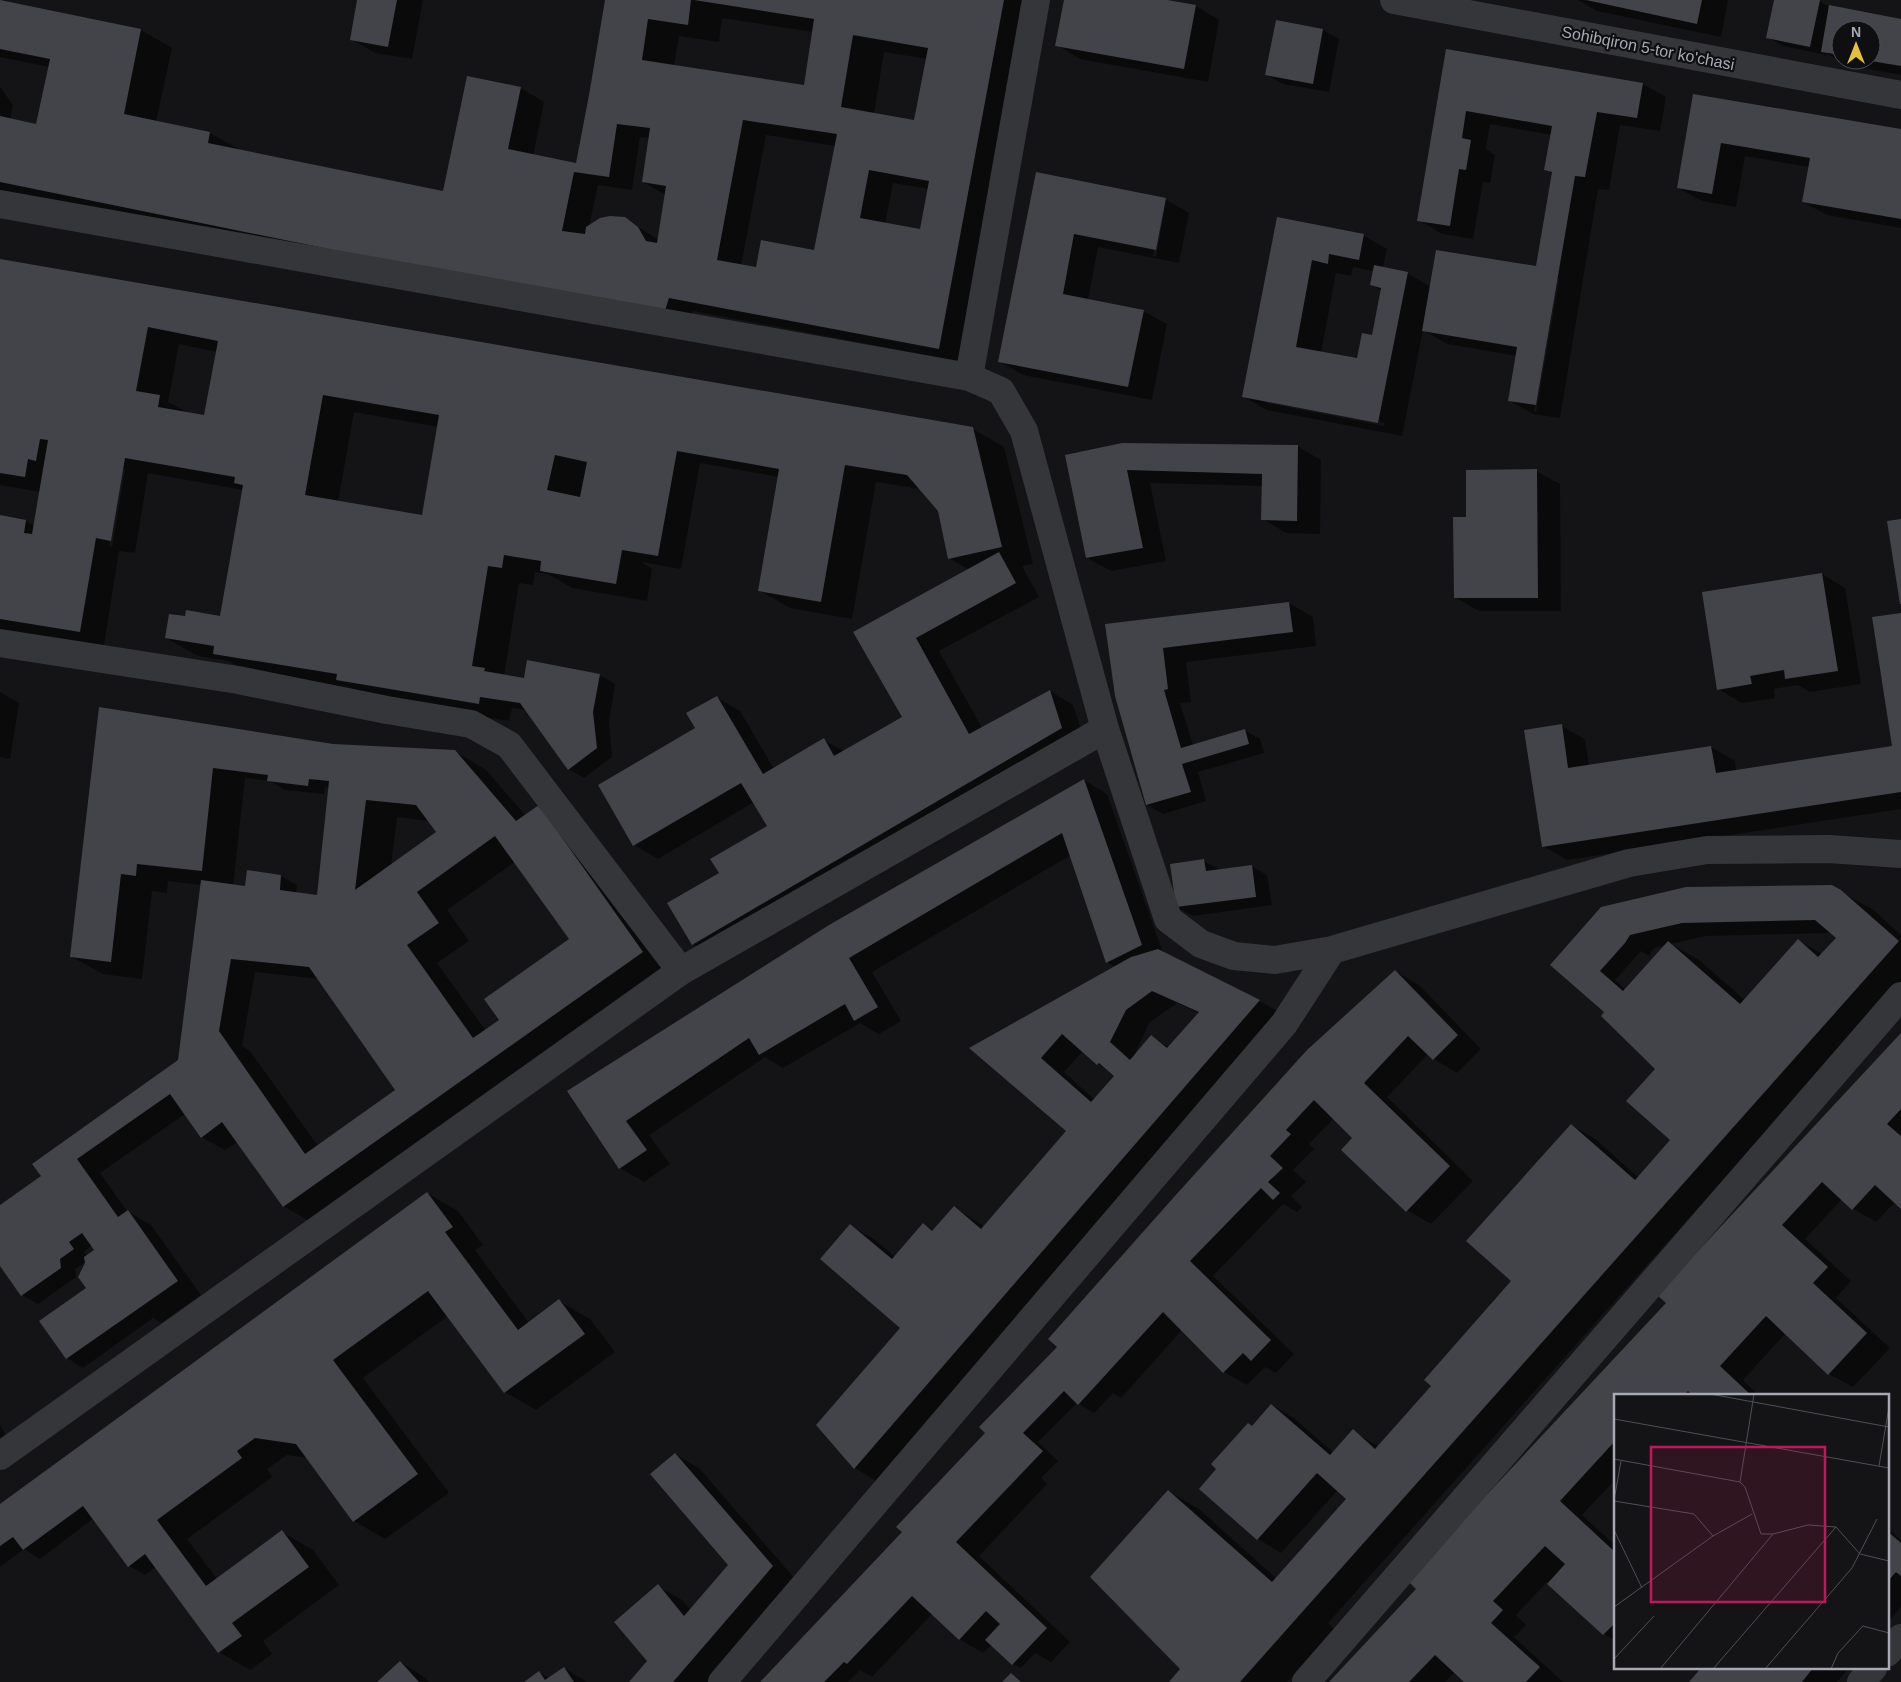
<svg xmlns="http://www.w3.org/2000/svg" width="1901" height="1682" font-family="Helvetica,sans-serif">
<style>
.shadow{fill:#0007;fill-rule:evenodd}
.building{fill:#434449;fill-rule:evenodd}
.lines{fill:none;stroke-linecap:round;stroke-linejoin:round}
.minor{stroke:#35363a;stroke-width:28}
.labels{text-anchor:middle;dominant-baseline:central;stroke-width:4.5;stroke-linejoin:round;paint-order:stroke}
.street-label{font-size:16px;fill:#a7a9b5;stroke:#0f0f11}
.inset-road{fill:none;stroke:#4f5056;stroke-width:1}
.view{fill:#c2185b;fill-opacity:0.15;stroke:#c2185b;stroke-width:2.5}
.inset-edge{fill:none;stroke:#a7a9b5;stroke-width:2.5}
</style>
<rect width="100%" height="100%" fill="#141416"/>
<path class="shadow" d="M358,0H423L412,59L375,53L351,39Z
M606,0H1038L963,362L693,311L687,330L0,190V87L13,105L10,120L37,125L49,67L0,57V1L141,30L172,48L156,122L210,133L242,151L444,192L521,88L544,102L533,156L577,165ZM722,18L813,32L805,86L674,66L679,36L719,42ZM884,52L927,59L916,122L874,114ZM766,135L835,146L815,251L757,268L741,266ZM640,137L650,138L643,182L666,195L659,240L624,218L589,226L598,185L632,190ZM893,183L929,189L921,230L885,224Z
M1065,0H1160L1196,6L1219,20L1208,82L1080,59L1057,45Z
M1578,0H1728L1721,37L1597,11Z
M1775,0H1817L1830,7L1901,20V75L1846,65L1826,53V55L1783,46L1768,37ZM1841,30H1871V60H1841Z
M1323,30L1339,39L1329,92L1283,84L1267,75Z
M1447,51L1643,84L1666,97L1660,131L1620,125L1609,190L1598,189L1560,418L1533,414L1509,400L1517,356L1447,344L1423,330L1402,436L1267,410L1244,397L1278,218L1363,235L1387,249L1383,268L1407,273L1431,287L1537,268L1553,174L1546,170L1552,135L1490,124L1486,149L1495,155L1490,183L1483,182L1473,239L1442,234L1419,220ZM1353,267L1374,271L1371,284L1382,291L1373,337L1358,360L1321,353L1336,273L1351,276ZM1556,279H1559L1536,412L1534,411ZM1267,401L1385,423L1384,426L1267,403Z
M1694,95L1901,131V228L1827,215L1803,202L1809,167L1745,156L1736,207L1702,201L1678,188Z
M1036,174L1165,199L1189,213L1179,263L1098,247L1088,300L1143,311L1167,324L1152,400L1023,375L999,361ZM1163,206H1165L1156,257L1153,256Z
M0,260L973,429L1004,447L1033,564L1022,566L1039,597L939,651L982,728L1050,691L1073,705L1085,742L716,957L693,944L721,874L768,827L754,802L658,859L634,845L697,729L716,697L740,711L774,769L824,740L845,752L904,717L854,633L969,570L949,558L939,510L921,489L876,482L852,619L790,608L759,590L779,477L700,463L681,569L642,562L652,569L647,601L572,588L548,574L535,572L533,585L519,583L504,676L525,679L600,675L615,684L609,722L612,757L584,778L568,769L526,710L512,708L509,721L369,698L352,688L246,671L228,661L198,656L166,638L186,618L221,617L243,490L148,473L135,553L119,551L104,645L48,636V639L0,631V517L26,521L34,526L40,492L0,485ZM179,344L217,352L205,417L190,414L168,402ZM354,412L438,427L423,517L338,502ZM122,469H125L112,547L109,546Z
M1297,446L1321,460L1320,534L1286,533L1263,519V486L1150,483L1166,561L1111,571L1087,558L1066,456Z
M1536,471L1560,484L1561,611H1479L1456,598L1468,518Z
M1822,574L1845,588L1861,684L1810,692L1798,685L1774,689L1775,698L1742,703L1718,689Z
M1289,603L1313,617L1316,646L1186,662L1191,702L1180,703L1193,745L1244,730L1260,739L1264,753L1198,772L1206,801L1163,814L1147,805L1116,695L1107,625Z
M1901,614V809L1567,860L1543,846L1561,726L1585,739L1589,766L1711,747L1735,761L1736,772L1893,749Z
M0,692L19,703L10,759L0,757Z
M100,708L334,745L455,751L486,770L526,816L539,807L673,970L314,1224L283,1206L238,1142L225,1150L201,1137L185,1114L100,1173L127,1211L151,1225L201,1295L161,1323L153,1318L83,1368L67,1358L41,1321L87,1288V1261L75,1269L76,1277L38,1304L22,1295L0,1264V1207L41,1178L179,1061L201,885L168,881L167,893L152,891L142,979L103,974L72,957ZM245,778L270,781L285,790L324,794L325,787L330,788L318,897L296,893L297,885L281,876L246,887L233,886ZM397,817L429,821L438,832L391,866ZM515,862L570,940L501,1021L486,1031L437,963L469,941L447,910ZM255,972L319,979L397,1091L318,1146L250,1051L242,1046ZM91,1246L95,1250L87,1256L84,1252Z
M1084,780L1107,794L1163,953L1259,1001L1283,1014L878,1482L855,1468L902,1328L850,1226L874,1239L895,1257L923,1225L934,1231L954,1207L985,1227L1068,1131L971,1048L1115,967L1107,962L1071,855L872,972L901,1021L879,1034L860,1023L783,1068L765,1057L649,1135L670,1164L644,1182L620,1168L568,1091ZM1177,1003L1199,1013L1169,1047L1151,1037L1134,1056L1149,1023ZM1083,1051L1098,1064L1116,1076L1095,1100L1064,1072Z
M1204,861L1220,870L1251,866L1267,875L1272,905L1193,916L1177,907Z
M1832,887L1872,909L1901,935V992L1753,1146L1328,1623L1334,1629L1287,1682H1170L1182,1669L1168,1491L1199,1509L1277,1579L1348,1499L1338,1490L1281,1553L1258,1539L1253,1427L1272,1405L1295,1419L1334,1453L1353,1431L1379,1447L1433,1386L1513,1281L1571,1125L1595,1139L1638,1177L1672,1140L1656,1069L1606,1012L1552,964L1596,916ZM1832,933L1837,938L1822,954L1798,940L1745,1000L1699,960L1671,944L1706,936ZM1666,945L1626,990L1615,980L1641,951L1649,956L1654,948Z
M1395,971L1419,985L1481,1049L1457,1073L1434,1059L1428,1054L1387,1097L1473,1181L1431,1224L1407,1210L1354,1138L1334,1118L1309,1144L1314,1149L1293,1170L1306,1182L1291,1196L1302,1207L1297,1212L1283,1204L1213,1276L1294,1354L1276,1373L1265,1367L1247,1385L1224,1372L1182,1330L1121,1398L1113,1393L1094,1413L1077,1403L1038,1442L1058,1461L1041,1478L1047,1484L979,1556L1070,1642L1051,1662L1035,1653L1021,1668L1013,1664L992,1644L983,1653L959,1639L932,1614L872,1677L860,1670L848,1682H762L904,1532L1058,1347Z
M1901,1035V1207L1895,1202L1876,1222L1852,1208L1842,1199L1805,1239L1851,1281L1836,1298L1890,1348L1853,1387L1829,1374L1786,1333L1743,1380L1759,1396H1615V1480L1582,1515L1615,1545V1640L1604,1634L1547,1582L1516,1615L1526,1625L1514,1637L1563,1682H1466L1455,1672L1445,1682H1331L1418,1589Z
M427,1193L458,1211L483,1245L475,1250L529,1323L559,1301L590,1319L615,1352L536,1410L505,1392L448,1316L363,1378L449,1493L385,1539L354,1521L308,1458L287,1455L267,1469L272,1477L187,1539L217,1579L282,1532L313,1550L339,1585L263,1641L272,1654L250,1670L219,1652L156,1567L145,1575L129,1566L94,1518L40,1559L24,1549L0,1567V1505Z
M0,1425L9,1441L0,1446Z
M676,1455L699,1468L796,1580L708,1682H631L648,1661L658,1586L682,1600L691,1610L730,1565Z
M1887,1528L1901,1540V1607L1887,1623Z
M400,1662L423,1676L429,1682H379Z
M564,1668L587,1682H526L539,1672L550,1679Z
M1702,1668H1849L1837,1682H1691Z"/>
<path class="building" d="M0,0L141,29L124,114L210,132L208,143L443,191L467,76L521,87L508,149L576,163L589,95L605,0H691L688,25L648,19L642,60L804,85L814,19L694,0H1004L939,349L669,298L663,317L0,182V116L36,124L50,59L0,49ZM853,35L928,48L914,120L841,107ZM743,120L837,134L814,250L761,240L756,267L717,260ZM617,124L650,128L642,182L666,186L657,243L646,241L638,227L625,217L610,216L600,218L586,227L585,234L562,231L574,172L609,177ZM869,170L929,181L920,229L860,218Z
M357,0H397L388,47L350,40Z
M1064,0H1167L1196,5L1184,69L1055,46Z
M1586,0H1702L1697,24Z
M1774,0H1820L1810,47L1766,38Z
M1829,5L1901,19V66L1871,61V30H1841V55L1821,52Z
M1276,20L1323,29L1313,84L1265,75Z
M1446,49L1643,83L1637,118L1597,112L1585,177L1575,176L1536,405L1508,401L1517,347L1422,331L1436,250L1536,266L1552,172L1544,170L1552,126L1466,111L1462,138L1471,140L1466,170L1459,169L1450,226L1417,221Z
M1693,94L1901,129V219L1802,202L1810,158L1721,143L1712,194L1677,188Z
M1036,172L1166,198L1156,250L1074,234L1063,294L1144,310L1128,387L998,362Z
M1277,217L1364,234L1359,260L1329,254L1328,264L1312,260L1296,347L1357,358L1362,333L1372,335L1381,288L1370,285L1374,265L1408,272L1378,423L1242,397Z
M0,259L973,427L1002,547L948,559L938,511L907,475L845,465L821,602L758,591L779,469L677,451L658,556L622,550L616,584L540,571L541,561L504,555L502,568L488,566L472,666L485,668L484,671L524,678L527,660L600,674L593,712L597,748L568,770L520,703L480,697L479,704L336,680L337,674L213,654L214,646L165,638L169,614L185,616L186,610L220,616L243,485L234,483L235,477L125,458L111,541L96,538L80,632L0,619V515L26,520L24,533L32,534L48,440L40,439L36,461L28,459L25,477L0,473ZM148,327L218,341L204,415L158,407L160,395L136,391ZM323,395L439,415L422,515L305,495ZM555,455L587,462L580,497L547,490Z
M1122,443L1298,445L1297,521L1261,520L1262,474L1127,470L1143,548L1086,558L1065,455Z
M1537,469L1538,598H1454L1453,517H1466V470Z
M1901,519V604H1900L1887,521Z
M999,552L1016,583L916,638L969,734L1050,690L1062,728L692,945L667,903L719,873L710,859L767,826L741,783L633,846L598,785L695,728L686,713L717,696L763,774L824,738L834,756L902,717L853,632Z
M1822,573L1838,671L1785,679L1784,670L1750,676L1752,684L1717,690L1702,592Z
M1289,602L1293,632L1163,648L1168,689L1164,690L1181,748L1245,729L1249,744L1182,764L1191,792L1146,805L1115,696L1105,624Z
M1901,613V792L1542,847L1524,730L1562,724L1568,768L1711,746L1716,773L1892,746L1872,617Z
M99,707L333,744L455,750L516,821L539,805L643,952L283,1207L222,1122L201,1138L170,1094L77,1159L118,1217L128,1210L178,1281L66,1359L39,1321L86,1288L78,1277L85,1263L84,1257L94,1250L82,1233L69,1242L74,1249L60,1259L61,1268L21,1296L0,1266V1205L41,1176L32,1164L178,1060L201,880L245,886L247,870L281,875L280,890L317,895L329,781L309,779L308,786L267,781L268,775L213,768L202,871L137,864L136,876L121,874L111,962L70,957ZM366,800L416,805L436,832L355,890ZM495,836L569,939L484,999L499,1020L473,1038L407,945L439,923L417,892ZM231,959L309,967L395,1090L305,1154L219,1031Z
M1084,779L1142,945L1106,963L1062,833L849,958L878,1007L854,1021L845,1004L759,1055L749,1038L626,1121L647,1150L619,1169L567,1091L829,925Z
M1204,859L1206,871L1252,865L1256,897L1176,907L1170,864Z
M1832,885L1841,890L1899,941L1240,1682H1169L1180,1669L1090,1577L1168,1490L1272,1582L1346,1499L1317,1473L1257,1540L1199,1489L1216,1469L1211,1464L1248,1423L1252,1426L1271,1404L1330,1455L1353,1429L1375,1449L1431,1386L1424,1380L1511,1281L1466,1241L1571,1124L1635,1180L1670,1140L1626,1101L1655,1069L1601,1016L1604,1012L1550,965L1601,907L1686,887ZM1815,920L1836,938L1818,957L1798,939L1740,1004L1668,941L1623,991L1600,971L1625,943L1630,935L1682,923Z
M1158,949L1260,1000L854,1469L816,1425L900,1328L820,1259L850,1224L892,1259L923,1223L932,1231L954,1206L981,1229L1066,1131L969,1048L1131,957ZM1152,991L1199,1012L1167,1048L1151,1035L1130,1060L1110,1042L1126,1010ZM1062,1034L1097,1065L1099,1063L1114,1076L1091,1102L1041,1058Z
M1395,970L1458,1035L1433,1060L1408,1036L1364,1083L1450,1166L1406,1212L1341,1150L1352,1138L1314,1100L1286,1130L1291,1134L1270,1156L1283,1168L1268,1182L1280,1193L1273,1200L1261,1188L1190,1261L1271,1340L1251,1361L1243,1353L1223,1373L1163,1312L1078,1405L1064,1391L1023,1433L1043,1451L956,1542L1047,1628L1012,1665L985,1640L1000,1624L986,1611L959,1640L912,1596L847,1664L844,1662L824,1682H760L902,1532L896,1527L985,1433L979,1427L1057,1347L1048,1339L1174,1197L1307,1050Z
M1901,1033V1109L1887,1124L1901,1136V1209L1875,1185L1852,1210L1822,1182L1782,1225L1828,1267L1813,1283L1867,1333L1828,1375L1766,1316L1720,1366L1752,1396H1693L1688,1391L1683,1396H1615V1441L1560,1501L1615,1552V1623L1603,1635L1547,1584L1565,1564L1545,1546L1493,1601L1503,1610L1491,1623L1540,1667L1526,1682H1464L1435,1655L1409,1682H1329L1416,1589L1407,1580L1666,1303L1657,1295Z
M427,1192L453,1227L445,1232L518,1330L559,1299L585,1334L504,1393L428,1291L333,1360L418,1474L353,1522L296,1444L255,1438L237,1451L242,1458L157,1520L206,1586L282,1530L309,1567L232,1623L242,1636L218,1653L145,1554L128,1567L83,1506L23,1550L13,1537L0,1546V1504Z
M675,1453L773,1566L673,1682H629L647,1661L614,1622L658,1584L684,1616L728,1565L650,1474Z
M1887,1531L1901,1543V1576L1896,1572L1887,1582Z
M400,1661L419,1682H377Z
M564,1667L574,1682H524L539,1671L545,1680Z
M1701,1668H1813L1802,1682H1689Z
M1011,1673L1021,1682H1002Z"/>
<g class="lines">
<path class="minor" d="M1394,0L1901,95
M0,204L969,377L1001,391L1024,431L1105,729L1168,919L1201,944L1234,956L1275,960L1332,950L1629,863L1707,850L1829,849L1901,854
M969,377L1036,0
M0,643L238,680L387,710L471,724L509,745L681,971
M0,1456L681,971L1105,729
M1887,1653L1901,1638
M722,1682L1284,1024L1332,950
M1306,1682L1901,996
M1861,1682L1873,1668"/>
</g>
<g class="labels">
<g class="street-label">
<text transform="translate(1648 48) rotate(11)">Sohibqiron 5-tor ko'chasi</text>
</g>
</g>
<g transform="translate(1614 1394)">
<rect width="275" height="275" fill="#141416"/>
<path class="inset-road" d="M96,0L275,33M0,25L275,74M0,65L126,88L131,93L147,140H159L194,131L222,133L246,160L275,167M265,72L275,13M126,88L140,0M0,106L7,67M0,107L80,120L99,142M0,136L28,194M0,213L99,142L138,120M0,265L40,222M46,275L159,140M99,275L222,133M151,275L238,174L263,125M217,275L224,259L249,232L275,239"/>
<path class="view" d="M37,53H211V208H37Z"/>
<rect width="275" height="275" class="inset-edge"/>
</g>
<g transform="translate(1856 45)"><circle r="24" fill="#0f0f11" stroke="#4c4d53"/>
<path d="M0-4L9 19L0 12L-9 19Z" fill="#e5c03d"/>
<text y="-8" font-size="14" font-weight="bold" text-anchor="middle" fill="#a7a9b5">N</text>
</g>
</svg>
